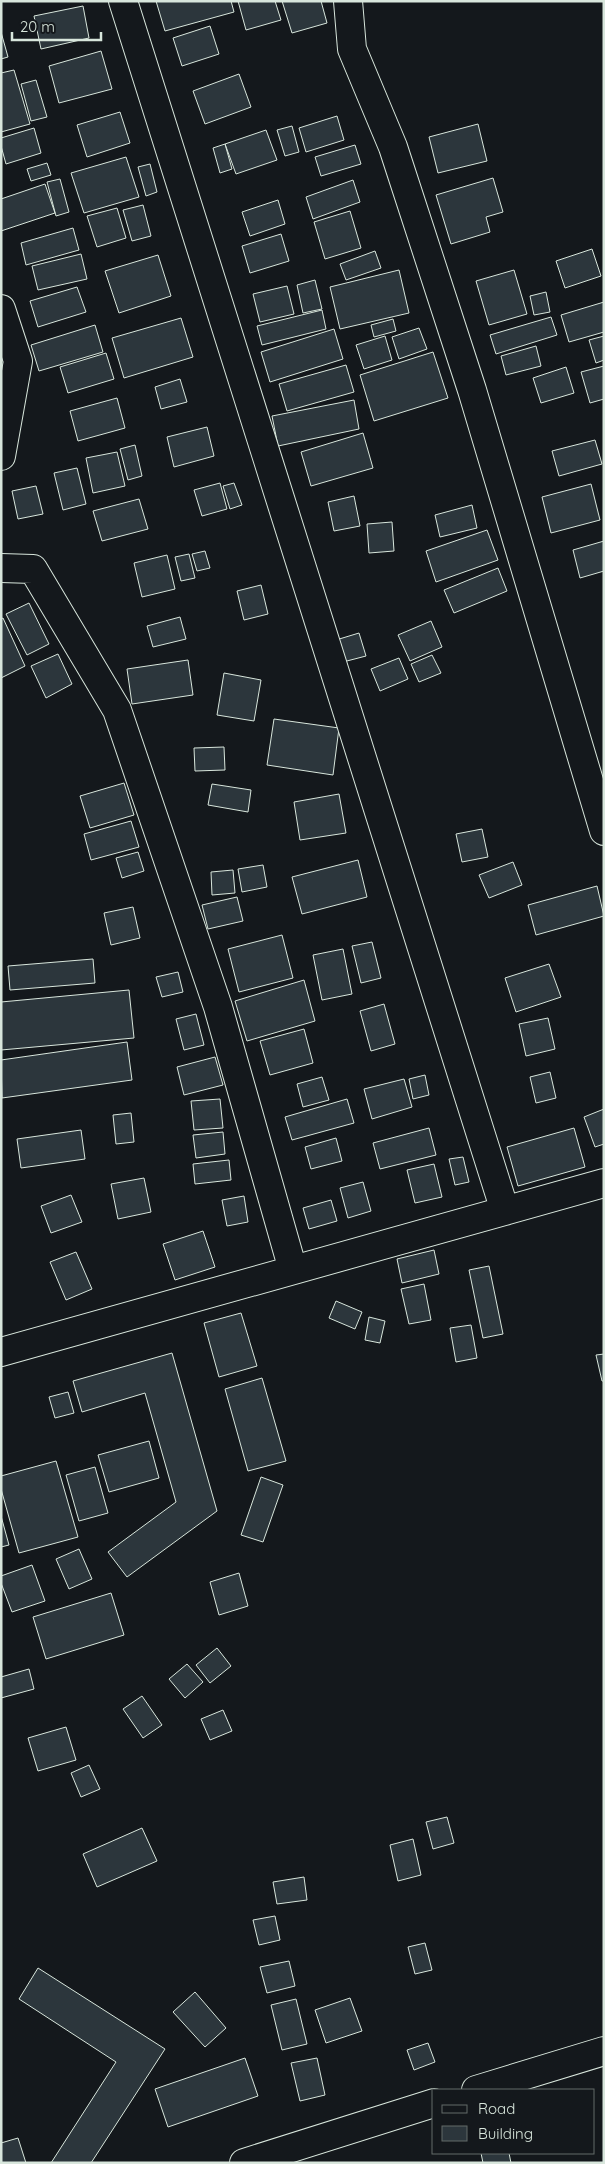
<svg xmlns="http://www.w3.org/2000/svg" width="605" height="2164" font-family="Quicksand,sans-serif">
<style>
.building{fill:#2c363c;stroke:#d8e6dc}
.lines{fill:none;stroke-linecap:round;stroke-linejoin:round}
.minor-casing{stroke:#d8e6dc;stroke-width:30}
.minor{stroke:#14181c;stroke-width:28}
</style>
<rect width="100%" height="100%" fill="#14181c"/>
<path class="building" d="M156,1H231L234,12L165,31Z
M238,1H275L281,20L246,30Z
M282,1H321L327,23L292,33Z
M83,6L89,38L41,49L34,16Z
M210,26L219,54L182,66L173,38Z
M1,32L8,57L1,59Z
M101,51L112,89L59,103L49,66Z
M14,70L30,124L1,132V73Z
M239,74L251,107L205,124L193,91Z
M36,80L47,117L31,121L21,84Z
M120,112L130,143L87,157L77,125Z
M337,116L344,140L306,152L299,128Z
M478,124L487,161L438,173L429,137Z
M292,126L299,152L285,156L277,130Z
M34,128L41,153L6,164L1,146V138Z
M266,130L277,160L236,174L225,144Z
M225,144L232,169L220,173L213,148Z
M355,145L361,164L321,176L315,157Z
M126,157L139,197L84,213L71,173Z
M47,163L51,175L31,181L27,169Z
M150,164L157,192L146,196L138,167Z
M493,178L503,212L486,217L490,232L451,244L436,195Z
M60,179L69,212L56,216L47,182Z
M353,180L360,202L313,219L306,197Z
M45,184L55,213L1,231V199Z
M278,200L285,224L250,236L242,212Z
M143,205L151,236L132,241L123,210Z
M117,208L126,238L97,247L87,216Z
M350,211L361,248L325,259L314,222Z
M73,228L79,250L26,265L21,243Z
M281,234L289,261L250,273L242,246Z
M592,249L601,276L565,288L556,261Z
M375,251L381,268L346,280L340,264Z
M81,254L87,279L38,290L32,266Z
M158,255L171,296L119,313L105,271Z
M399,270L409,313L340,329L330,287Z
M514,270L527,314L489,325L476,281Z
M315,280L322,309L303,313L297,285Z
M287,286L294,314L260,322L253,294Z
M77,287L86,312L38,327L30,301Z
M546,292L550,312L534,315L530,296Z
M604,302V332L569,342L561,315Z
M322,310L326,329L262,345L257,326Z
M551,317L557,335L496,354L490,335Z
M181,318L193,357L124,378L112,338Z
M393,319L396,331L374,337L371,325Z
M95,325L103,352L39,371L31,345Z
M419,328L427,349L399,359L392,337Z
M334,329L343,359L270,382L261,352Z
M385,336L392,360L364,369L356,345Z
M604,336V360L596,363L589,340Z
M536,346L541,366L506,375L501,356Z
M433,352L448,398L374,421L360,375Z
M106,353L114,379L68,393L60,367Z
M346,365L354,392L287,411L279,384Z
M604,366V399L590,403L581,372Z
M566,367L574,393L541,403L533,378Z
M180,379L187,402L161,409L155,387Z
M117,398L125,428L78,441L70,411Z
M354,400L359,429L278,446L272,416Z
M207,427L214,456L174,467L167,437Z
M363,433L373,468L311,486L301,452Z
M595,440L602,464L559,476L552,451Z
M135,445L142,476L128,480L120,449Z
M117,452L125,486L93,493L86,458Z
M77,468L86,504L63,510L54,473Z
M220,483L227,509L202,516L194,490Z
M234,483L242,505L230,509L223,486Z
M591,484L600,520L551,533L542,497Z
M36,486L43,514L18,519L12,491Z
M354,496L360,526L334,531L328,502Z
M139,499L148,529L102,541L93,511Z
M472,505L477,528L440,537L435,515Z
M392,522L394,551L369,553L367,524Z
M487,530L498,560L436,582L426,551Z
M604,541V571L580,578L573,550Z
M205,551L210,568L197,571L192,554Z
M189,554L195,578L181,581L175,557Z
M167,555L175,589L142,597L134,563Z
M498,568L507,591L454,613L444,590Z
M261,585L268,614L244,620L237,591Z
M29,603L49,644L27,655L6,614Z
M180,617L186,639L153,647L147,626Z
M3,618L25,666L1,678V619Z
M431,621L442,647L410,661L398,635Z
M359,633L366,656L343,662L336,640Z
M58,654L72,684L46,698L31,666Z
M432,655L441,673L419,682L411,664Z
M399,658L408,679L380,691L371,669Z
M188,660L193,695L132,704L127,669Z
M224,673L261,680L254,721L217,715Z
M274,719L339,728L333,775L267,765Z
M224,747L225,770L195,771L194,748Z
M124,783L134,815L90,828L80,796Z
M212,784L251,790L248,812L208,805Z
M339,794L346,833L300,840L294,802Z
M131,821L139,847L91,860L84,834Z
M482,829L488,857L462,862L456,834Z
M138,852L144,871L122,878L116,858Z
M358,860L367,897L302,914L292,877Z
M513,862L522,885L489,898L479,875Z
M263,865L267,887L242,892L238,869Z
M233,870L235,893L212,895L211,872Z
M597,886L604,916L536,935L528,905Z
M237,897L243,921L208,929L202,905Z
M133,907L140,938L111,945L104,913Z
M282,935L293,978L239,992L228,949Z
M372,942L381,978L361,983L352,946Z
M343,949L352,994L322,1000L313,955Z
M93,959L95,983L10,990L8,966Z
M549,964L561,997L516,1012L505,978Z
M178,972L183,992L162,997L156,977Z
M304,980L315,1021L247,1041L235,1001Z
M129,990L134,1038L1,1050V1002Z
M384,1004L395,1044L371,1051L360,1011Z
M196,1014L204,1045L184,1050L176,1019Z
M548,1018L555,1049L526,1056L519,1024Z
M304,1029L313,1063L270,1075L260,1041Z
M127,1042L132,1080L2,1098L1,1060Z
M215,1057L223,1085L184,1095L177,1067Z
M550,1072L556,1098L536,1103L530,1077Z
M425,1075L429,1095L413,1099L409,1079Z
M322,1077L329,1100L303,1107L297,1084Z
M404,1079L412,1107L372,1119L364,1089Z
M220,1099L223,1128L194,1130L191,1101Z
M347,1099L354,1123L292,1140L285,1117Z
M604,1109V1144L595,1147L584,1117Z
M131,1113L134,1142L116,1144L113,1115Z
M429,1128L436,1155L380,1169L373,1143Z
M574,1128L585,1167L518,1186L507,1147Z
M81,1130L85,1159L21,1168L17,1139Z
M223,1132L225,1154L196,1158L193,1135Z
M336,1138L342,1161L311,1169L305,1147Z
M463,1157L469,1182L455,1185L449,1159Z
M229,1160L231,1180L195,1184L193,1164Z
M434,1164L442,1197L415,1203L407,1170Z
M144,1178L151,1212L118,1219L111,1184Z
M363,1182L371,1211L348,1218L340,1188Z
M71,1195L82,1222L51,1233L41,1206Z
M244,1196L248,1222L227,1226L222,1200Z
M331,1200L337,1221L309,1229L303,1208Z
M203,1231L215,1267L175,1280L163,1244Z
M434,1250L439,1274L402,1283L397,1259Z
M76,1252L92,1289L66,1300L50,1262Z
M489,1266L503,1334L483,1338L469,1270Z
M424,1284L431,1320L409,1324L401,1289Z
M336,1301L362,1312L355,1329L329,1318Z
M241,1313L257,1366L219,1377L204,1323Z
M369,1317L385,1321L380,1343L365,1340Z
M471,1325L477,1358L456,1362L450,1328Z
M172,1353L217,1511L127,1577L108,1552L176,1502L145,1393L82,1412L73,1381Z
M604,1354V1381H602L596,1355Z
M262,1378L286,1461L248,1471L225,1389Z
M68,1392L74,1413L55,1418L49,1397Z
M149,1441L159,1478L109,1492L98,1455Z
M56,1461L78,1537L19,1553L1,1489V1476Z
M95,1467L108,1513L79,1521L66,1475Z
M261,1477L283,1485L263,1542L241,1535Z
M1,1516L9,1545L1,1547Z
M79,1549L92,1579L69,1589L56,1559Z
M32,1565L45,1601L12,1612L1,1583V1576Z
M239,1573L248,1606L219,1615L210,1582Z
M111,1593L124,1635L46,1659L33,1617Z
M217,1648L231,1666L210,1683L196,1665Z
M187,1664L203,1682L185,1698L169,1679Z
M29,1669L34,1689L1,1698V1677Z
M142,1696L162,1725L143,1738L123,1709Z
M223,1710L232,1731L210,1740L201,1719Z
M66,1727L76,1760L38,1771L28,1738Z
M89,1765L100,1789L81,1797L71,1773Z
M447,1817L454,1843L433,1849L426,1822Z
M142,1828L157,1861L97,1887L83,1854Z
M413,1839L421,1875L398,1881L390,1845Z
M304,1877L307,1900L277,1904L273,1882Z
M275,1916L280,1940L259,1945L253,1920Z
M425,1943L432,1970L415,1974L408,1947Z
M289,1961L295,1986L267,1993L260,1967Z
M38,1968L165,2049L91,2163H51L116,2062L19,1999Z
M195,1992L226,2028L205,2047L173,2012Z
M350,1998L362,2031L326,2043L315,2010Z
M296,1999L307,2044L282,2050L271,2005Z
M428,2043L435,2062L414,2070L407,2050Z
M245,2058L258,2096L168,2127L155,2089Z
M317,2058L325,2095L300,2101L291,2063Z
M18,2138L26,2163H1V2143Z
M481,2153H509L511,2163H483Z"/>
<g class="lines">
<defs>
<path id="minor" d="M123,1L505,1211
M348,1L352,49L393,147L472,390L604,831
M1,309L18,361L1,456
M1,568L33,569L117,710L218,1007L293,1270
M1,1352L604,1183
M476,2090L604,2051
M244,2163L434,2103"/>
</defs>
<use href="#minor" class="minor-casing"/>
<use href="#minor" class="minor"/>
</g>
<rect width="605" height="2164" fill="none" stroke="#d8e6dc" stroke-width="5"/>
<rect x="432" y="2089" width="162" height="65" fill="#14181c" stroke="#626a69"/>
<rect x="442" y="2105" width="25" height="8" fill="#14181c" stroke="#626a69"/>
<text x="478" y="2114" font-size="15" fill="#d8e6dc">Road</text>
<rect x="442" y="2126" width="25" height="15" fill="#2c363c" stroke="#626a69"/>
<text x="478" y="2139" font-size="15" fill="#d8e6dc">Building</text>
<path d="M12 32v8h89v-8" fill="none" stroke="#d8e6dc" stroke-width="2.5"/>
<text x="20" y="32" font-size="15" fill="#d8e6dc" stroke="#14181c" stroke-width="4" paint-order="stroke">20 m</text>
</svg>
